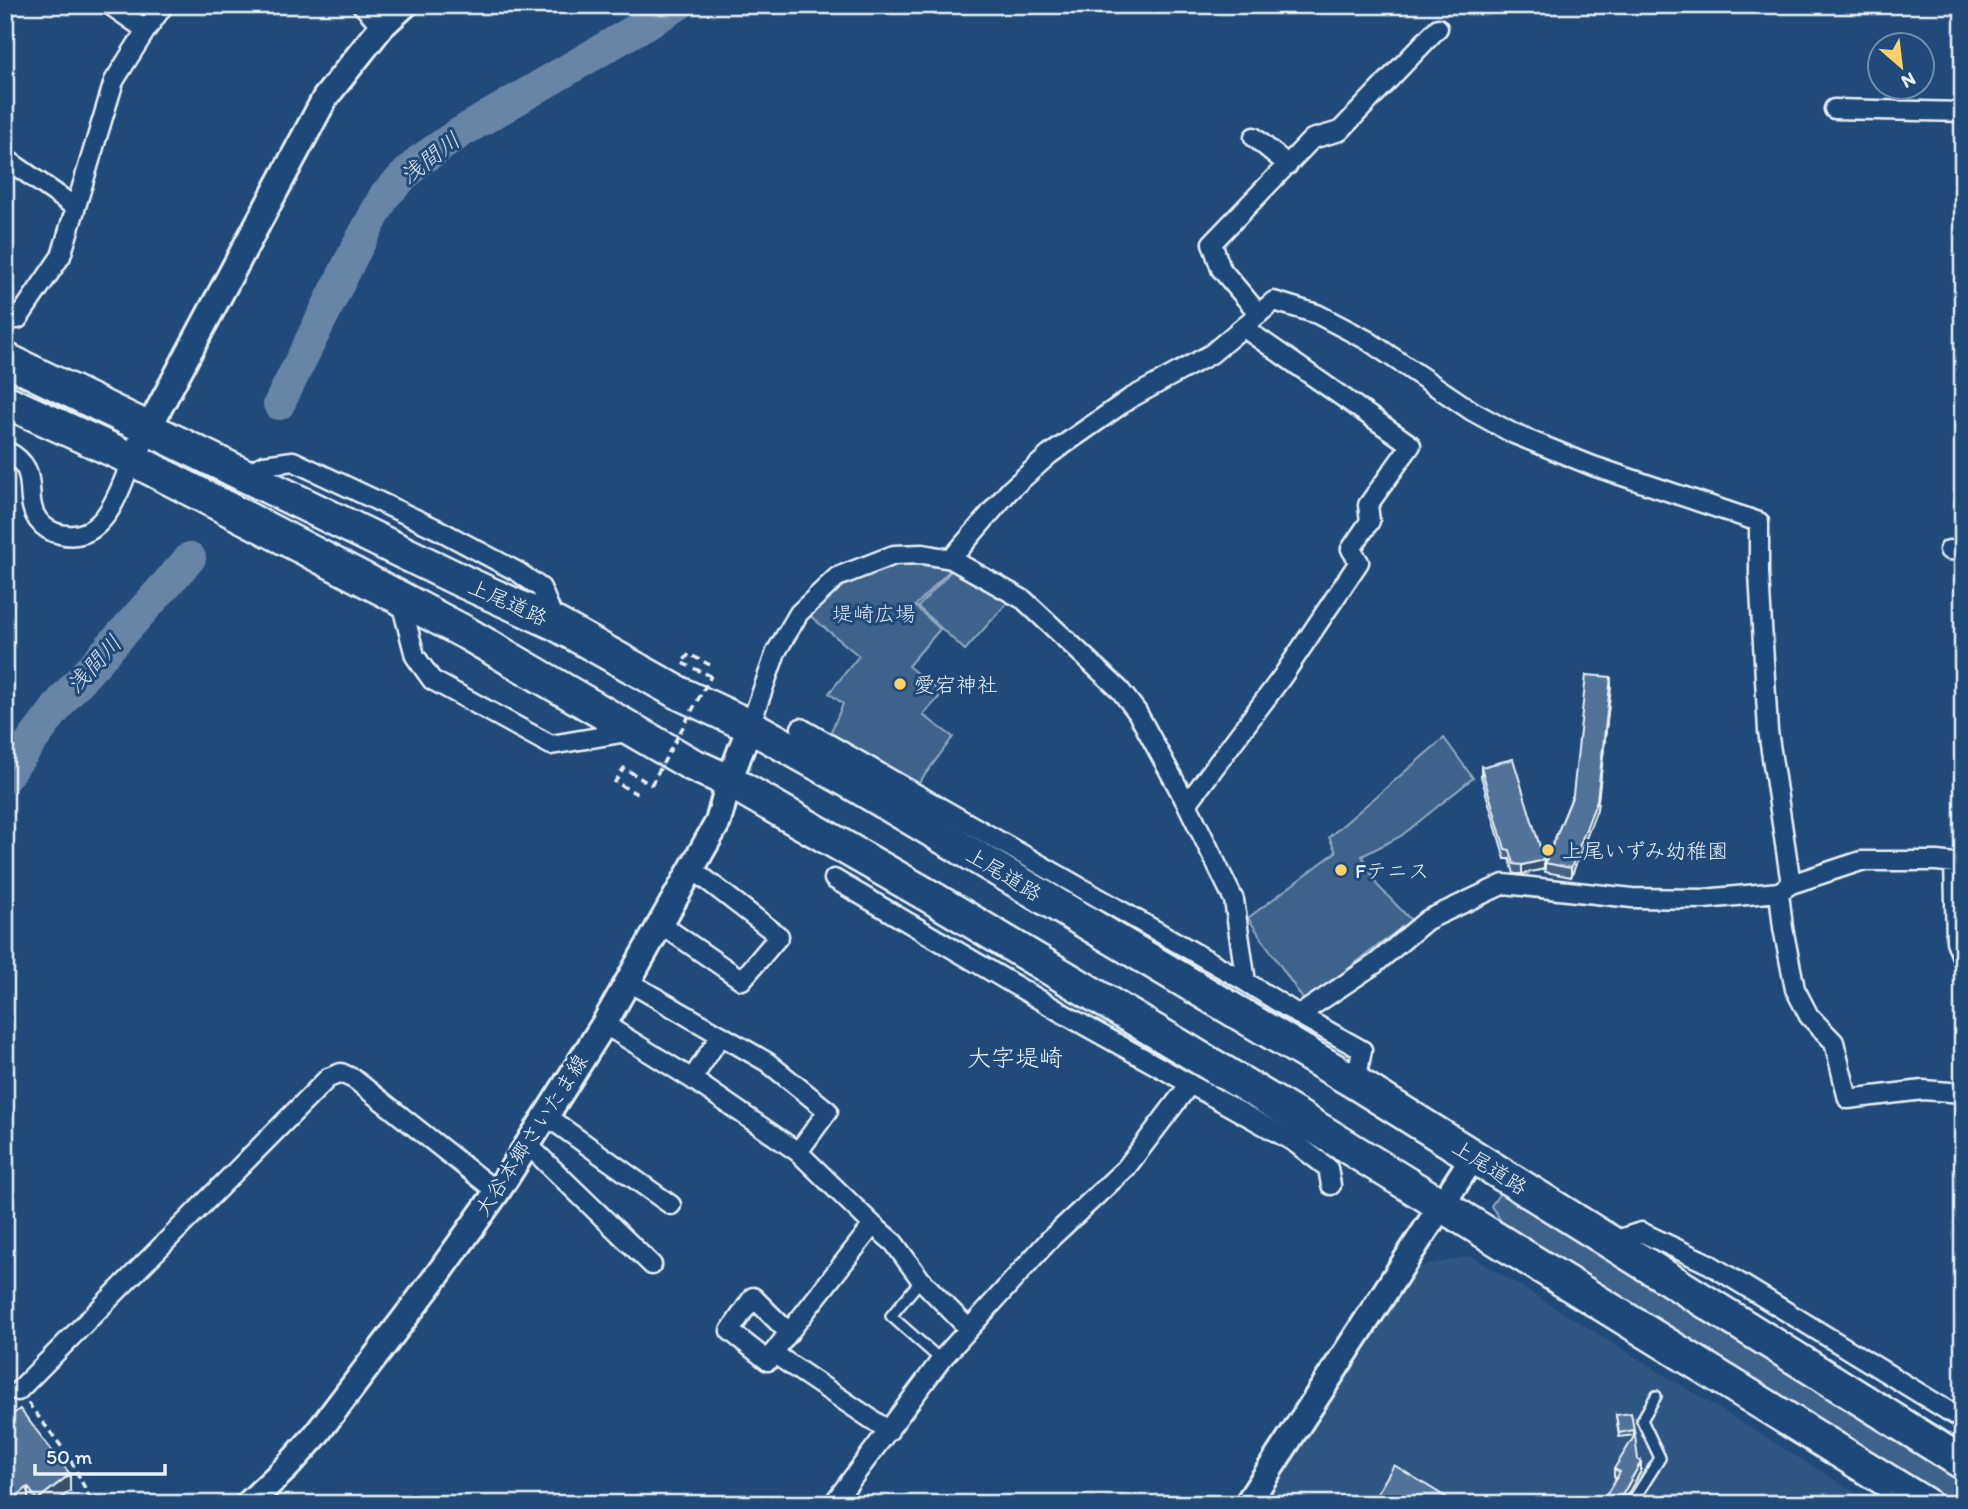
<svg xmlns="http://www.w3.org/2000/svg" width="1968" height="1509" font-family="Itim,'Klee One',sans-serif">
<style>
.built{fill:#2e5683}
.green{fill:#3c628c;stroke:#92aac2;stroke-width:2}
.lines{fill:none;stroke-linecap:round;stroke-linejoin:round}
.river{stroke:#6685a7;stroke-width:32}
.lane-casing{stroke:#e8f1f8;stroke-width:14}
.street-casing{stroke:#e8f1f8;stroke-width:23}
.secondary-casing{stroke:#e8f1f8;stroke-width:30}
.highway-casing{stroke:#e8f1f8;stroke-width:37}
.path{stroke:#e8f1f8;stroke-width:3.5;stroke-dasharray:7 5;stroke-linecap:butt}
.lane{stroke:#1f4a7a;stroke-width:9}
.street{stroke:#1f4a7a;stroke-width:18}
.secondary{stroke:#1f4a7a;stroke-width:24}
.highway{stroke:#1f4a7a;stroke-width:32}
.path-bridge{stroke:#e8f1f8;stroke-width:3.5;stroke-dasharray:7 5;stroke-linecap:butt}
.wall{fill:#466384;stroke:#e8f1f8;stroke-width:2}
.shaded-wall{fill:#39506b;stroke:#e8f1f8;stroke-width:2}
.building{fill:#517399;stroke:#e8f1f8;stroke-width:2}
.poi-dot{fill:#ffd166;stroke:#1f4a7a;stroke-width:2.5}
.labels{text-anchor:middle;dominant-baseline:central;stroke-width:6;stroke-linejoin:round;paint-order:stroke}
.street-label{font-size:21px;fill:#e8f1f8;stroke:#1f4a7a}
.park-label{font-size:21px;fill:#d7e3ed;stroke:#1f4a7a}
.poi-label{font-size:21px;fill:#e8f1f8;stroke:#1f4a7a;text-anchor:start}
.water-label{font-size:23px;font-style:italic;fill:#d4e1ec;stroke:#1f4a7a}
.quarter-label{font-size:24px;fill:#e8f1f8;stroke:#1f4a7a}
</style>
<rect width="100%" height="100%" fill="#1f4a7a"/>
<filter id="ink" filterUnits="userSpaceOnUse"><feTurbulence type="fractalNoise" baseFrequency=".0143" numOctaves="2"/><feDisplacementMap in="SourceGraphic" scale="14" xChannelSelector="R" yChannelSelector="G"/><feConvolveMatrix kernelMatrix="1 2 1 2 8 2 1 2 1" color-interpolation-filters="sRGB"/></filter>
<g filter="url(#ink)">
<path class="built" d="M1471,1256L1874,1504H1257L1413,1268Z"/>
<path class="green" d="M897,562L951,569L915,606L940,629L908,666L942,694L923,715L953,737L918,784L829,736L843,704L829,693L859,656L809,615L848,578Z
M952,570L1008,602L965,650L918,607Z
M1444,738L1473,778L1401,836L1362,856L1377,885L1411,920L1305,1002L1248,918L1336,852L1329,837Z
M1500,1193L1522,1201L1963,1476V1504H1945L1621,1307L1564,1263L1502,1222L1491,1206Z"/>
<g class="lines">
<path class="river" d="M279,404L355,251L385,195L419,161L458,134L678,5
M5,777L64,698L190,558"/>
<defs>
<path id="lane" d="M921,1280L891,1316L941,1360
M1631,1504L1660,1458L1642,1420L1656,1396"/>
<path id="street" d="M110,5L146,30
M362,5L382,26
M1834,109L1963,112
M1254,137L1288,165
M5,158L75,207
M5,314L18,319L61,256L114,81L146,30L164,5
M1259,314L1221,269L1212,243L1312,139L1340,131L1438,28
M5,450C44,469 21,496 38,520C44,528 50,532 60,534C104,545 120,490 132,459
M244,474L264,465L293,461L439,530L518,572L541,588L556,624
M1949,550L1963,551
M951,559L1010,490L1049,455L1129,399L1211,354L1274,301L1317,314L1367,340L1472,411L1514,434L1593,466L1759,522V573L1768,731L1791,884
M400,598L415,656L432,680L551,745L633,731
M750,726L776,652L799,613L837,577L894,555L923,554L951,559L1024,600L1120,690L1137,712L1187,804L1234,900L1246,982
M801,728L1246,982L1299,1015L1362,1050L1356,1083
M1187,804L1282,677L1359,562L1351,549L1370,521L1368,505L1411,445L1244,328
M1954,863L1956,941L1963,960
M834,879L1064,1014L1294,1142L1328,1168L1331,1185
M1779,892L1783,928L1795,989L1809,1016L1834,1042L1848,1099L1923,1090L1963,1093
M659,923L742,980L779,936L691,868
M627,981L767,1062L828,1111L798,1152
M1299,1015L1375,964L1427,920L1504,884L1632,898L1704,899L1779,892L1791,884L1861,861H1937L1963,864
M604,1024L692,1079L798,1152L873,1225L894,1243L921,1280L969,1329
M692,1079L721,1035
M546,1116L671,1205
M527,1144L652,1265
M873,1225L773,1353L889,1431
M1610,1242L1641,1232L1709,1264L1963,1420
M773,1353L768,1361L730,1331L753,1297L789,1333
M18,1391L328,1078L341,1073L354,1079L497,1192
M833,1504L941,1360L1051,1238L1126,1168L1190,1084"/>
<path id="secondary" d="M132,459L325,98L382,26L405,5
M248,1504L288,1466L315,1436L439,1273L497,1192L546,1116L604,1024L718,822L729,781L750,726
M1247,1504L1473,1157"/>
<path id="highway" d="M5,359L464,582L556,624L679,693L750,726L857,786L1356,1083L1963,1463
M5,401L132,459L400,598L466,633L691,764L729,781L931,897L1307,1122L1925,1504"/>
</defs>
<use href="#lane" class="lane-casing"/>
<use href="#street" class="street-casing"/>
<use href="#secondary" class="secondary-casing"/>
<use href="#highway" class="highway-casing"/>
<path class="path" d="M710,665L689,654L682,663L711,676
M637,794L615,782L624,768L651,785
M28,1403L68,1455L93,1504"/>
<use href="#lane" class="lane"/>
<use href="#street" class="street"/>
<use href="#secondary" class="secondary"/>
<use href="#highway" class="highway"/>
<path class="path-bridge" d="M651,785L711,676"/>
</g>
<path class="wall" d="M1611,686L1597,809L1571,877L1545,872V863L1573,795Z
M1481,767L1544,869L1522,874H1514L1510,859H1505L1481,776Z
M1616,1415L1634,1430V1435L1619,1437Z
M5,1420L70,1491L53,1504H5Z
M1638,1460L1641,1471L1622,1504H1601L1616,1479L1614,1477V1469Z"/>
<path class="shaded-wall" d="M1611,677V686L1597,809L1571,877V868Z
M1544,860V869L1522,874V865Z
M1641,1462V1471L1622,1504H1617Z
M70,1474V1491L53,1504H37V1500Z
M28,1487V1504H7Z"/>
<path class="building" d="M1586,675L1611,677L1597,800L1571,868L1545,863L1573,795Z
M1513,759L1544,860L1522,865L1514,864L1510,850L1505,849L1481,767Z
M20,1409L70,1474L37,1500L28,1487L7,1504H5V1420Z
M1631,1413L1634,1430L1619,1433L1616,1415Z
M1635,1435L1638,1460L1641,1462L1617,1504H1601L1620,1472L1614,1469Z
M1394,1465L1457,1504H1371Z"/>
</g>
<g class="poi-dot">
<circle cx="900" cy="684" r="7"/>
<circle cx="1548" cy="850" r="7"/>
<circle cx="1341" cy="870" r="7"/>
</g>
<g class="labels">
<g class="street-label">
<text transform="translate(508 602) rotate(24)">上尾道路</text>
<text transform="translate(1004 874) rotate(31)">上尾道路</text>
<text transform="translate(531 1135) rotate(-57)">大谷本郷さいたま線</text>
<text transform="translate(1490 1167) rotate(32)">上尾道路</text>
</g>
<g class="park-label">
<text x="874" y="613">堤崎広場</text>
</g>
<g class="poi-label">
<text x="914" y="684">愛宕神社</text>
<text x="1562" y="850">上尾いずみ幼稚園</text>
<text x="1355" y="870">Fテニス</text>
</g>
<g class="water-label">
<text transform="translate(430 158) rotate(-38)">浅間川</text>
<text transform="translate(94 664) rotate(-48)">浅間川</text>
</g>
<g class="quarter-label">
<text x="1015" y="1057">大字堤崎</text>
</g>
</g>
<rect width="1968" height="1509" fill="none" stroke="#1f4a7a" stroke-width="28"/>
<rect x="14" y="14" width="1940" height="1481" fill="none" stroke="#e8f1f8" stroke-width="2.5" filter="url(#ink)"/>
<g transform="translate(1901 66) rotate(152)"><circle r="33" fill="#1f4a7a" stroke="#6f8dac" stroke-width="2"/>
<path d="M0-5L12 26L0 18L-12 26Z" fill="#ffd166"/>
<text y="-10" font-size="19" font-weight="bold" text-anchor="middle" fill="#e8f1f8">N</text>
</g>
<path d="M35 1464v10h130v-10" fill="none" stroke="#e8f1f8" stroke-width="3.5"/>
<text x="46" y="1464" font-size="21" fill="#e8f1f8" stroke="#1f4a7a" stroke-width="5" paint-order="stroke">50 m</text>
</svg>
